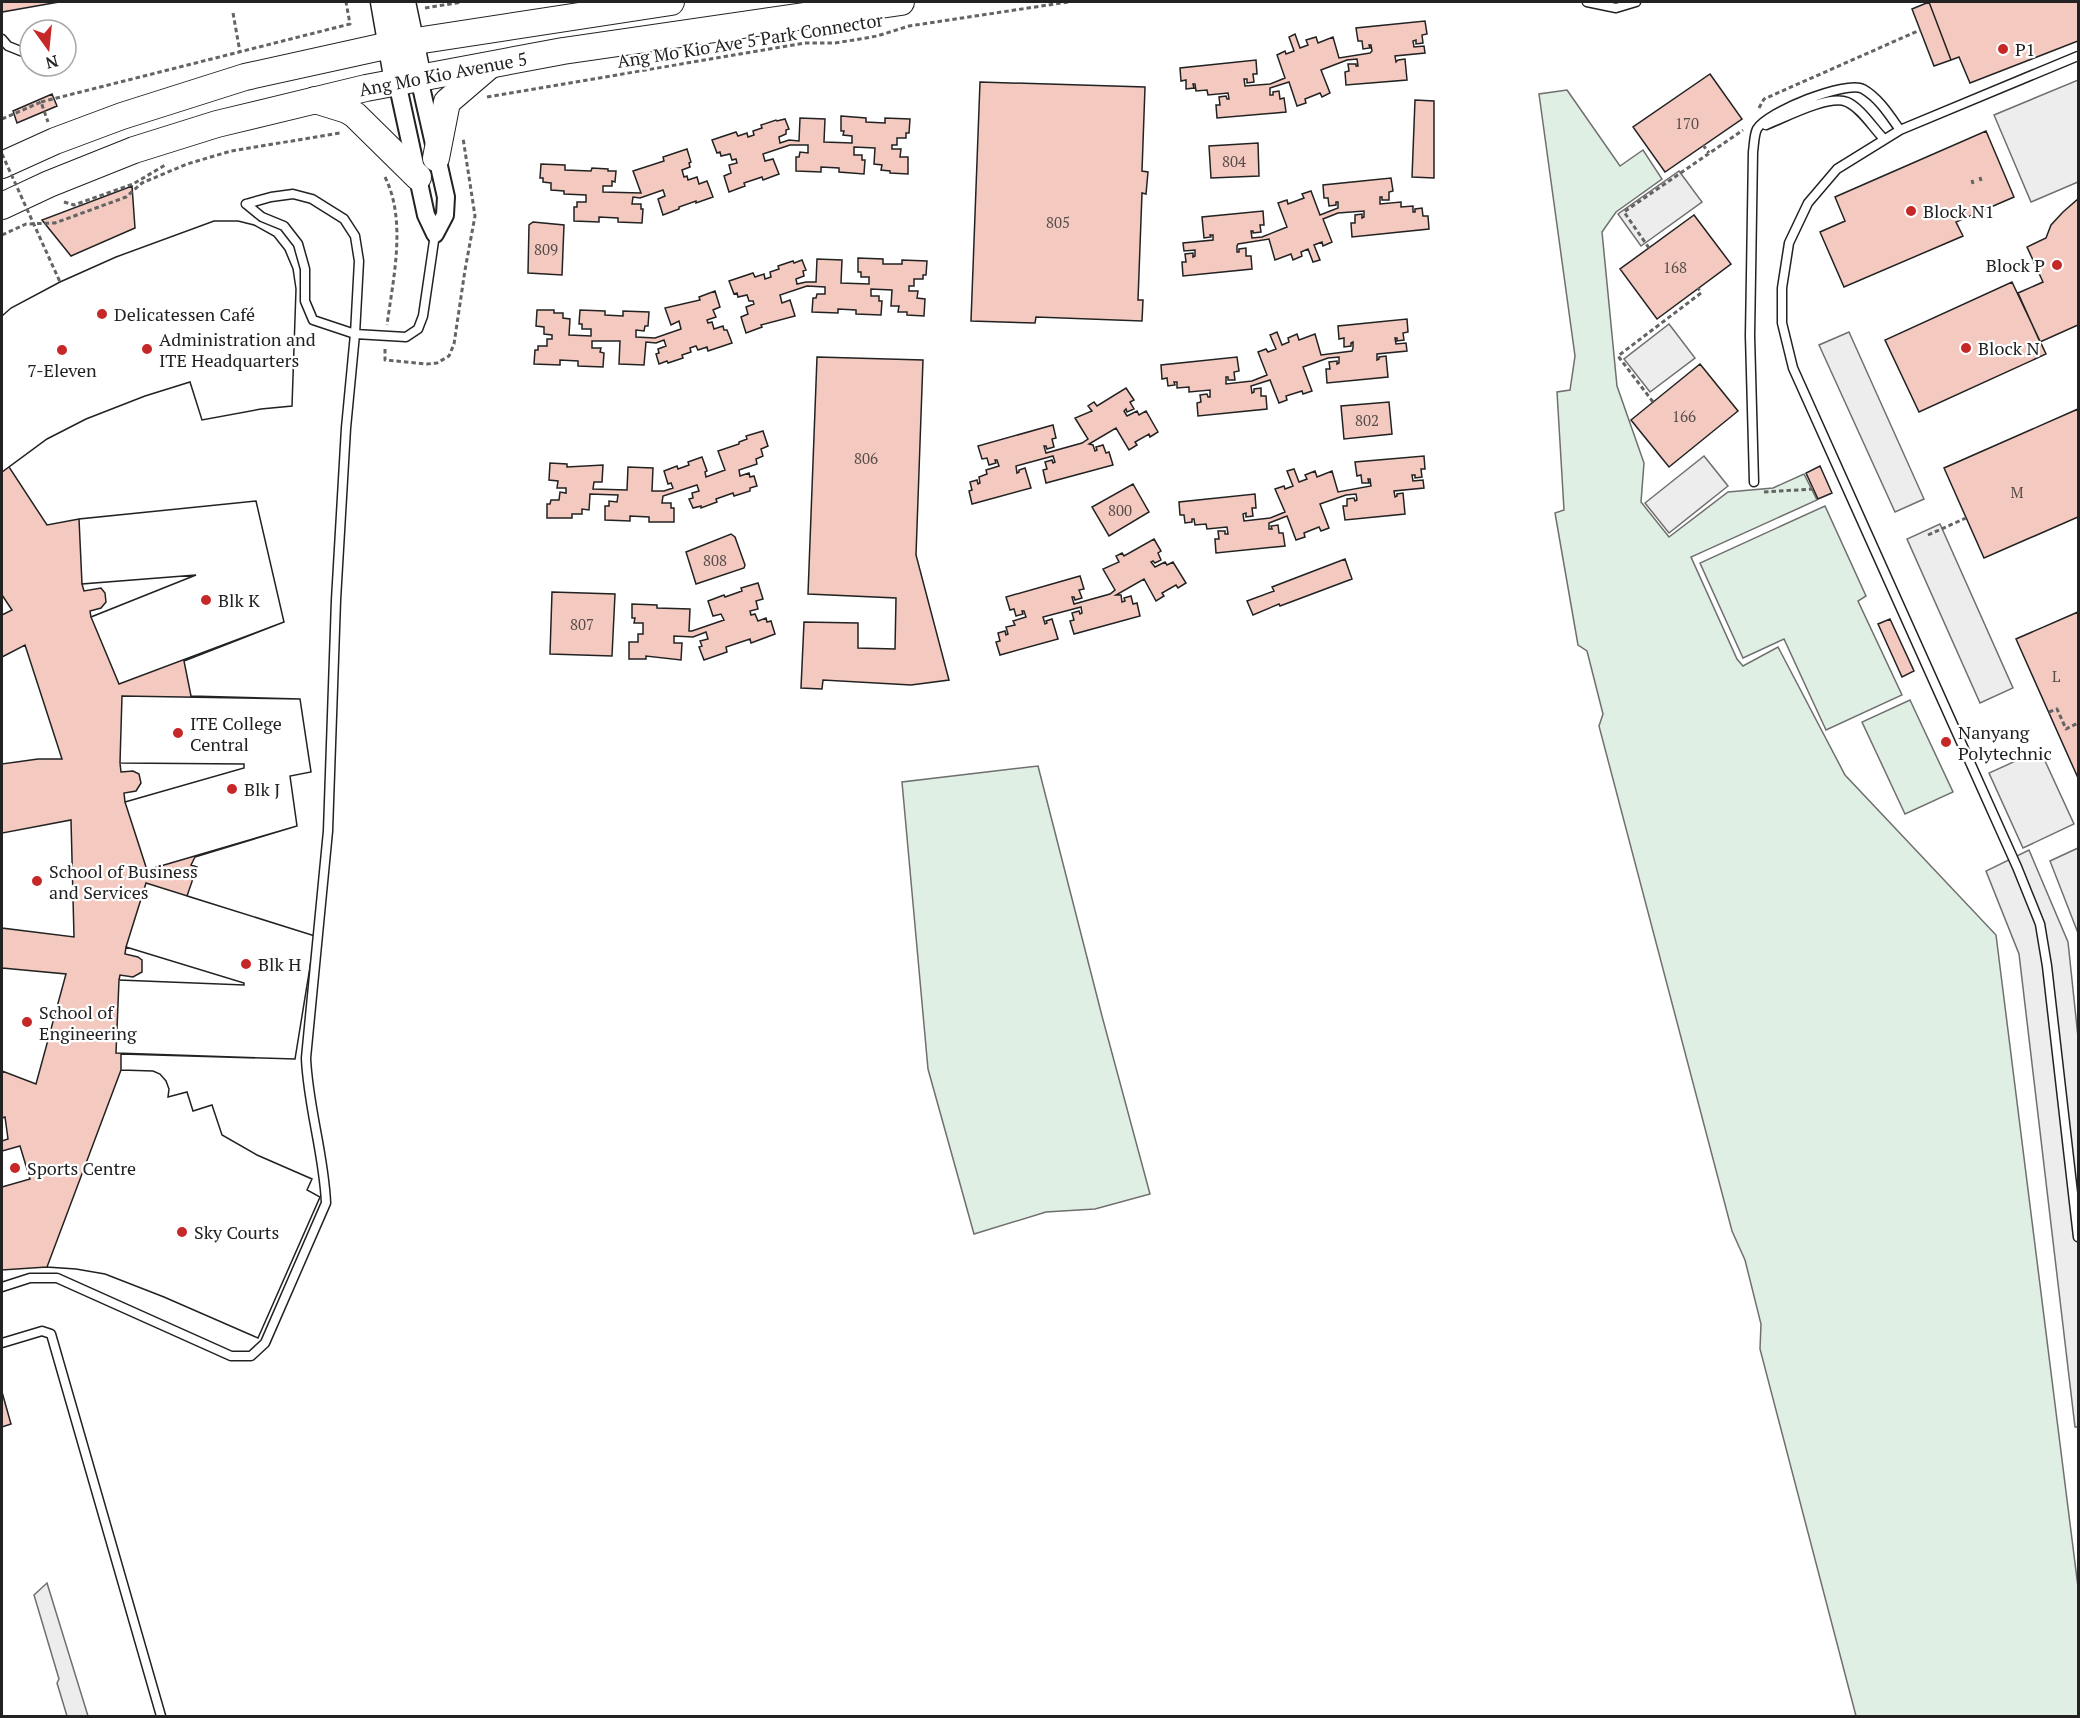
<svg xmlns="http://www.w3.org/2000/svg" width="2080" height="1718" font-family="'PT Serif',serif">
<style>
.green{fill:#e0efe3;stroke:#6f6f6f;stroke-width:1.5}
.parking{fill:#ededed;stroke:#6f6f6f;stroke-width:1.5}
.building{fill:#f3c9c0;stroke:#222;stroke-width:1.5;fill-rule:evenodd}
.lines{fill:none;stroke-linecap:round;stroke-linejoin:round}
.lane-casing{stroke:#222;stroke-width:11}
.street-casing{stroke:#222;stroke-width:20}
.secondary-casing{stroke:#222;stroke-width:27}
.primary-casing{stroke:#222;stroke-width:28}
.path{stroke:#646464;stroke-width:3;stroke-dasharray:4.5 3;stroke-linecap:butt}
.lane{stroke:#fff;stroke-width:8}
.street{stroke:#fff;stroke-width:16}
.secondary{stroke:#fff;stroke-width:24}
.primary{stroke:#fff;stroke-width:26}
.path-bridge{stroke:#646464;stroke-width:3;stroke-dasharray:4.5 3;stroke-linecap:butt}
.poi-dot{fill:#c62828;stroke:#fff;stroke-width:2}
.labels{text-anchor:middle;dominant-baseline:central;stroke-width:4.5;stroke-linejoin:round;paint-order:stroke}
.number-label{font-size:15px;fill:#564c4a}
.street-label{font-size:18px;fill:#222;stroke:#fff}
.poi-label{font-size:18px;fill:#222;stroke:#fff;text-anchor:start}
</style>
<rect width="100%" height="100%" fill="#fff"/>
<path class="green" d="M1567,90L1620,166L1643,150L1662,179L1616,212L1602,232L1617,386L1644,463L1641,502L1669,537L1728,492L1773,488L1804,474L1817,500L1691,557L1737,659L1743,666L1778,647L1845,775L1996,935L2078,1587V1716H1856L1760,1349L1761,1324L1745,1260L1732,1231L1599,726L1603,714L1587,651L1578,645L1555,513L1564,510L1557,392L1570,390L1575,356L1539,94Z
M1825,506L1866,596L1858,601L1902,695L1826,730L1784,639L1743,658L1700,563Z
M1910,700L1953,792L1905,814L1862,722Z
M1038,766L1102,1016L1150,1194L1095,1209L1046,1212L974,1234L928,1069L902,782Z"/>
<path class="parking" d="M2078,80V182L2031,202L1994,115Z
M1679,171L1702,202L1641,246L1618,214Z
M1669,324L1695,358L1650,392L1624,359Z
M1849,332L1924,499L1895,512L1819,345Z
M1704,456L1728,486L1669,533L1645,503Z
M1940,524L2013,688L1980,703L1907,539Z
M2040,750L2074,824L2023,848L1989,773Z
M2078,848V933L2050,861Z
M2029,850L2068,942L2078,1037V1427H2075L2019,954L1986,871Z
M47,1583L88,1716H67L57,1683L59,1679L34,1595Z"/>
<path class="building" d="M2,2H59L2,12Z
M1929,2H2078V41L1970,83L1959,57L1951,60Z
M1929,2L1951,60L1934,66L1912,9Z
M1425,21L1427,34L1422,35L1423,43L1416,44V40L1413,41L1414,47L1424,46L1425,53L1395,56L1396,62L1398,60L1405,59L1407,80L1346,85L1345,72L1349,71L1348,64H1356V66H1358L1357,59L1347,60L1321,70L1330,93L1322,97L1320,93L1305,99L1306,103L1297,106L1289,82L1270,88V95H1273V92L1279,91L1280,99L1284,98L1286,112L1217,118L1216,105H1220L1219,97L1226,96L1227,99H1229L1228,93L1208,95L1207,90L1196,91L1195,84H1193L1194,88L1186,89V80L1181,81L1180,68L1256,60L1257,74H1253L1254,82L1247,83V79H1244L1245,86L1270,84L1285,78L1277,55L1285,51L1286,54L1294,51L1289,37L1295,34L1300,48L1308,45L1306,40L1316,37L1318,43L1333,37L1339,58L1370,53L1372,51L1371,45H1369L1370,48L1363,49L1362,41H1358L1356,28Z
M1710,74L1742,119L1665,172L1633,127Z
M980,82L1145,87L1142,171L1148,172L1146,194L1142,193L1138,300H1143L1142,321L1036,317L1035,323L971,321Z
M52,94L57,106L17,123L13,111Z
M1415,100L1434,101V178L1412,177Z
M841,116L866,118V122L885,123V118L910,119L909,133H906V138H897V145H892V149H901L900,157H908V174L890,173V171L881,170L882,165L874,164L875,148L854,147V155H862V160H865L864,174L839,172V168L821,167V172L796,171V157H799L800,152L808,153V145H790L763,154L765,161L773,159L779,174L763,180L762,177L744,183L745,186L729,192L724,176L731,173L729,165L737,163L736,159L732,160L730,154L721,156L720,152L717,153L712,140L736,132L738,136L747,133L748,137L754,135L753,131L762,128L761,125L776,120L777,121L785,119L789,129L786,130V134L779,137L780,143L789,140L799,141L800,118L825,119L824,142L852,143V136L843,135L844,131H841Z
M1986,131L2014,197L1956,222L1963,236L1844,287L1820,232L1845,221L1835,197Z
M1258,143L1259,176L1211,178L1209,146Z
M687,149L691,162L689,163L690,167L682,170L684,177L687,176L688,180L697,177L699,184L707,181L713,197L696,203V201L679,207V209L663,215L658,199L665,196L663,190L640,198L633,197L632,204H641V209H643L642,223L618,222V218L599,217V222L574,221V207H577V202H586V195L564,194V191L551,190V183L543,182V178H540L541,164L565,165V170L591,171L592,168L608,169V171H616L615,182L612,181V186H603V192L641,193L633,171L664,161L663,157Z
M1391,178L1393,191L1389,192V200H1382V197H1380V204L1401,202V207L1413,206V212H1415V209L1422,208L1423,216H1428L1429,229L1352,237L1351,223H1355V215L1362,214V218L1364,217V211L1338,213L1323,219L1332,242L1323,246L1322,242L1314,245L1320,260L1313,262L1308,249L1301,252L1302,256L1293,260L1291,254L1275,260L1269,239L1238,244L1237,246V252H1239V249L1246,248V256H1251L1252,269L1183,276L1182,262H1186L1185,254L1193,253V257L1195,256V250L1184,251L1183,243L1213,240V235H1210L1211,237L1204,238L1202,217L1263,211L1264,225H1260L1261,232L1253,233V231H1251L1252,238L1262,237L1287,227L1278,203L1287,200L1288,204L1304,198L1302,194L1311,191L1320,215L1338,208V202H1336V205L1329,206L1328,198H1324L1323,185Z
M132,186L135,228L71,256L42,220Z
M2078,199V325L2040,342L2018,293L2043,282L2027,247L2046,238L2051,225L2063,212Z
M1694,215L1731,264L1657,319L1620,269Z
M214,221H238L254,225L274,236L285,250L293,269L296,289L292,406L261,409L202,420L190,382L145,396L86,419L47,439L9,467L47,525L79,519L256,501L284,622L184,661L191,696L300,699L311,772L290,776L297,826L195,857L191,865L197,867L187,896L315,936L295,1059L121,1054V1070L153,1071L160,1074L166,1081L169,1089L168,1097L187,1092L193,1111L212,1105L222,1135L257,1155L312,1179L307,1190L320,1197L258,1338L164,1297L105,1274L76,1269L47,1267L2,1270V316L11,308L60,282L116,257ZM196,575L91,617L90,611L101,608L106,602L105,593L101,588L84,591L82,584ZM120,763L244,764V768L125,802L124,793L136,791L141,783L139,774L133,771L121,772ZM126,947L244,983V985L119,980L120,975L133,977L142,972V960L138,957L125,954Z
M214,221H238L254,225L274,236L285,250L293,269L296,289L292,406L261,409L202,420L190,382L145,396L86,419L47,439L2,472V316L11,308L60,282L116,257Z
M533,222L564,225L562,275L528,273L529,225Z
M858,258L883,259V264H902V260L927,261L926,275H923V279H914V286H909V291H918L917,298L925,299L924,316L907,315V312H898L899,306H891L892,290L871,289V296H879V301H882L881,315L856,314V310L838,309V313L812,312L813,298H816L817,294H825V287L807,286L780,295L782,303L790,300L795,316L761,325L762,327L746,333L741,317L748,314L746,307L754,304L753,301H749L747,295L738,297L737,293L734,294L729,281L753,273L755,277L764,274L765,279L771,277L770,272L779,269L778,266L793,261L794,263L802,260L806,270L803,271L804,276L796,279L797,284L806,282H816L817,259L842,260L841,283L869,284V277H861V272H858Z
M2012,282L2046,354L1919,412L1885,340Z
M715,291L720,307L713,310L716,317L707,320L708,323L712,322L714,329L723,326L724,330H727L732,343L708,351L707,347L698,350L696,346L690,348L691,352L682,355L683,358L668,363L667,361L659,364L656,354L659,353L658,349L666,346L664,340L656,343L646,342L644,365L619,364L620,341H592V348H601L600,352L604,353L603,367L578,366V361L560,360V365L534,364L535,350H538V346H547V339H552V335L544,334V327L536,326L537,310H554V313H563V318L570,319L569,335L591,336V329H582V324H579L580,310L605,311V315L623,316V311L649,312L648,326H645L644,331L636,330V337L655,338L681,329L679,321L671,325L665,308L700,300L699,297Z
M1407,319L1408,332L1403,333L1404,340L1397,341V338H1395L1396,344L1406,343L1407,351L1377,354V360L1379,359V357L1386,356L1388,377L1327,383L1326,369H1330L1329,362L1337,361V364L1339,363V357L1328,358L1303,367L1312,391L1303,394L1302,391L1286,396L1287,400L1279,403L1270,380L1251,386L1252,393L1254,392V389L1261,388V396H1266L1267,409L1198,416L1197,403L1201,402L1200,395L1207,394L1208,397H1210V390L1189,392V387L1177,388V382H1174L1175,385L1168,386L1167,378L1162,379L1161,365L1237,357L1239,371L1234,372L1235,380H1228V377H1226V384L1252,381L1267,375L1258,352L1266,349L1268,352L1276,349L1270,335L1277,332L1282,345L1289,342L1288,338L1297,334L1299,340L1315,334L1321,355L1352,351L1353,348V342L1351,343V346L1344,347V338L1339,339L1338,326Z
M817,357L923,360L916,555L949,680L911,685L823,680L822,689L801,688L804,622L858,623V648L895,649L896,598L808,594Z
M1700,364L1738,411L1669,467L1631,420Z
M1126,388L1134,400L1130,402L1134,409L1127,412L1126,409L1124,411L1127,416L1137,411L1139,415L1146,411L1158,432L1150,437L1149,434L1135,442L1137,445L1129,450L1116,428L1089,444L1093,445L1095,451L1097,450L1096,447L1103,445L1106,453L1109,452L1113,465L1046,483L1043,470L1047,469L1045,462L1052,460L1053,463L1055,462L1053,456L1016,466L1017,473L1019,472V470L1025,468L1031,488L972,504L969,491L972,490L970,482L977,480L978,484L980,483L979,477L987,474L986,470L999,466L997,460H995L996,463L989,465L987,458L982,459L978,446L1053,425L1056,438L1052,439L1054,447L1047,449L1046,446H1044L1046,453L1082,443L1088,439L1075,418L1092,411L1088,406L1094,402L1097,406Z
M1389,402L1392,434L1344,439L1341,406Z
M2078,409V517L1984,558L1944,468Z
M763,431L768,446L761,449L763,456L756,459L757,464L739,470L740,476L749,473L750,477L754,476L757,486L750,488V491L734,496L733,493L716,499L717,502L701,508V506L693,508L689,499L693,498L692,493L699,491L697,485L663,496L662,503H671V508H674V522H649V517L630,516V521L605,520V506H609V501L617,502L618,495L590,494L589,510L582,509V514H572V518H547V504H550L551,500H559L560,492L566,493V488H557L558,481L549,480L550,463L567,464V467L603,465L602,482H594L593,489L627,490L628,467L653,468L652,491H664L673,488L671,483L668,484L664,471L677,466L678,469L689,465L688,462L702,457L707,471L705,472L706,477L725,470L718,451L739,444V442L747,439L746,436Z
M1424,456L1425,469H1421L1422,477L1415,478V475H1412L1413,481L1423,480L1424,488L1394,491L1395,497L1397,496V494L1403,493L1405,514L1345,520L1343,506H1347V499L1354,498L1355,501L1357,500L1356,494L1346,495L1320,504L1329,528L1321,531L1319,527L1304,533L1305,537L1296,540L1287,516L1269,523V529H1272L1271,526L1278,525L1279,533H1283L1285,546L1216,553L1215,539H1219L1218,531H1225V534H1228L1227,527L1207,529L1206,524L1195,525L1194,519H1192V522L1185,523L1184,515H1180L1179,502L1255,494L1256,508H1252L1253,516L1246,517V513L1243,514L1244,521L1270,518L1285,512L1275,489L1284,486L1285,489L1293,486L1287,471L1294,469L1299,482L1307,479L1305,475L1315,471L1317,477L1332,471L1338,492L1371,486L1370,479H1368L1369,483H1362L1361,475L1357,476L1355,462Z
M1820,466L1832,493L1818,499L1806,473Z
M1133,484L1149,512L1109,536L1092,507Z
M256,501L284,622L119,684L91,617L196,575L82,584L79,519Z
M731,534L735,537L745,565L744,568L696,584L686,552Z
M1154,539L1161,551L1158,553L1161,560L1155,563L1153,561L1151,562L1155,567L1165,562L1167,565L1173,562L1186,583L1178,588L1176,585L1162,593L1164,596L1156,601L1144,579L1116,595H1121L1122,602L1125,601L1124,598L1131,596L1133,604L1137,603L1140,616L1074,634L1070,621L1074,620L1072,613L1079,611L1080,614L1082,613L1081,607L1043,617L1045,624L1047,623L1046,621L1052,619L1058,639L1000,655L996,642L1000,641L998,633L1005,631L1006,635L1008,634L1006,627L1015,625L1013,621L1026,617L1024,611H1022L1023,614L1016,616L1014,609L1010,610L1006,597L1080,576L1084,589L1079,590L1082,598L1075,600L1074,597H1072L1074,604L1110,594L1115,590L1103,569L1119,562L1116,556L1122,553L1124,556Z
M1345,559L1352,579L1280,606L1279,604L1253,615L1247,601L1274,591L1272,587Z
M758,583L763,599L756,601L758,609L750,611L751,615L755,614L758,621L766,618L767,622L771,621L775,634L751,643L750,639L726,647L727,652L704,660L699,647L702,646L700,641L708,639L706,632L693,637L674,636V643H682L681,660L646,656V659H629V642H638V634H643V623H634L635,618H632V604L657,605V608L690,609L689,631H692L724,620L721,614L713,616L708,601L724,595L725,597L742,591L741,588Z
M552,592L615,594L612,656L550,654Z
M2,595L12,610L2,615Z
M2078,612V778L2016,639Z
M1890,619L1914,671L1902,677L1878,624Z
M25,645L62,759H38L2,764V657Z
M122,696L300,699L311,772L290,776L297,826L147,870L125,802L244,768V764L120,763Z
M71,820L74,937L2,928V833Z
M146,883L315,936L295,1059L116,1053L119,980L244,985V983L126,947Z
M2,968L66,974L36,1084L2,1071Z
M121,1070L153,1071L160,1074L166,1081L169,1089L168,1097L187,1092L193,1111L212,1105L222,1135L257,1155L312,1179L307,1190L320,1197L258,1338L164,1297L105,1274L76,1269L47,1267Z
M5,1117L8,1139L2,1141V1118Z
M20,1146L30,1179L2,1187V1151Z
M2,1392L11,1424L2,1427Z"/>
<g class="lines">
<defs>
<path id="lane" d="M1587,2L1616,8L1636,2
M2,39L8,46L23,52
M2078,56L1900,130L1837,169L1808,203L1789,243L1782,288V323L1793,368L2017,867L2040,924L2047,966L2078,1237
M1766,125C1784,118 1829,94 1847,102C1861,108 1873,128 1884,139
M246,204L262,217L284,226L298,244L305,269V301L313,320L355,334L406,337L418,329L423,316L435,234
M1754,482L1750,336L1753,152C1754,145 1754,135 1757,129C1767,112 1846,80 1863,89C1879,98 1890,116 1900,130
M2,1287L30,1278H57L231,1356H251L265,1343L326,1203C324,1154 308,1107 306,1058L328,831L336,600L346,428L355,334L359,261L355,236L344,219L312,199L293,194L271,197L246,204
M2,1343L42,1331L51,1334L161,1716"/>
<path id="street" d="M419,78L446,197L445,215L435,234
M397,82L426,215L435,234"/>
<path id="secondary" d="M383,2L397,82
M403,2L419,78"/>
<g id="primary">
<path d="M315,100L347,110L355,115L418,177"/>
<path d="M436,158L447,102L489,66"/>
<path d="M2,165L55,141L122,116L245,77L390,45L671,2"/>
<path id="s1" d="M2,206L49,184L134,150L217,124L366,88L563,51L901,2"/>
</g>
</defs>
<use href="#lane" class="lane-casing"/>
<use href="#street" class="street-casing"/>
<use href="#secondary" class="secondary-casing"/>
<use href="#primary" class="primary-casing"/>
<path class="path" d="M425,8L462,2
M233,13L240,52
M487,97L805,43H835L860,39L877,36L909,26L1068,2
M41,102L350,24L346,2
M1759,108L1764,99L1920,30
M2,119L41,102L48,122
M1703,145L1709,153
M385,177C407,221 393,279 387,325
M1980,177L1981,181
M1972,180L1973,184
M64,202L74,205L133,184L167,164
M2,235L26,224L55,223L126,197L142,183L187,164L231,151L340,133
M1649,248L1624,212L1743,130
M385,349V360L427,364L437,363L449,356L454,344L465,270L475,216L463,138
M1653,402L1618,356L1701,293L1698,288
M1764,492L1813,489
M1928,535L1966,518
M2049,712L2057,709L2066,729L2078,723"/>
<use href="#lane" class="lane"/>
<use href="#street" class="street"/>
<use href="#secondary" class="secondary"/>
<use href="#primary" class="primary"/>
<path class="path-bridge" d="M2,154L60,282"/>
</g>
<g class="poi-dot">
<circle cx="2003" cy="49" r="6"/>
<circle cx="1911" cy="211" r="6"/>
<circle cx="2057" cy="265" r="6"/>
<circle cx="102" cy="314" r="6"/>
<circle cx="1966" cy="348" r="6"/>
<circle cx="147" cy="349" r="6"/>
<circle cx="62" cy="350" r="6"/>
<circle cx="206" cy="600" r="6"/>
<circle cx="178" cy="733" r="6"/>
<circle cx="1946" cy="742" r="6"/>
<circle cx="232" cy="789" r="6"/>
<circle cx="37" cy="881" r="6"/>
<circle cx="246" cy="964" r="6"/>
<circle cx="27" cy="1022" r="6"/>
<circle cx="15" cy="1168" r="6"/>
<circle cx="182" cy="1232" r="6"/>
</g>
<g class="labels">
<g class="number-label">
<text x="1687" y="123">170</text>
<text x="1234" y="161">804</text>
<text x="1058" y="222">805</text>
<text x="546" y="249">809</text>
<text x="1675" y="267">168</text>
<text x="1684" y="416">166</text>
<text x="1367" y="420">802</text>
<text x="866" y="458">806</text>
<text x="2017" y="492">M</text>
<text x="1120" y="510">800</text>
<text x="715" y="560">808</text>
<text x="582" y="624">807</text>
<text x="2056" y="676">L</text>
</g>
<g class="street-label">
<text transform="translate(750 40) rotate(-9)">Ang Mo Kio Ave 5 Park Connector</text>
<text stroke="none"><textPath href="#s1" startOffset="462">Ang Mo Kio Avenue 5</textPath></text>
</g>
<g class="poi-label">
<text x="2015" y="49">P1</text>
<text x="1923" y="211">Block N1</text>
<text x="2045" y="265" text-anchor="end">Block P</text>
<text x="114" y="314">Delicatessen Café</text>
<text x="159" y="339">Administration and<tspan x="159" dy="21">ITE Headquarters</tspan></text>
<text x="1978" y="348">Block N</text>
<text x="62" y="370" text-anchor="middle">7-Eleven</text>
<text x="218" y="600">Blk K</text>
<text x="190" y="723">ITE College<tspan x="190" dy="21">Central</tspan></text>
<text x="1958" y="732">Nanyang<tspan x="1958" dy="21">Polytechnic</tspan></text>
<text x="244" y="789">Blk J</text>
<text x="49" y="871">School of Business<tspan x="49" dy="21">and Services</tspan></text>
<text x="258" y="964">Blk H</text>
<text x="39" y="1012">School of<tspan x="39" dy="21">Engineering</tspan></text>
<text x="27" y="1168">Sports Centre</text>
<text x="194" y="1232">Sky Courts</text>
</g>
</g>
<rect width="2080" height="1718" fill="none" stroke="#222222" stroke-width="6"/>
<g transform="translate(48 48) rotate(165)"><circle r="28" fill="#ffffff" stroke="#a7a7a7" stroke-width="1.5"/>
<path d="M0-4.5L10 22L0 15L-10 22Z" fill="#c62828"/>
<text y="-9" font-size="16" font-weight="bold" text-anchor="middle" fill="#222222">N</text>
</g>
</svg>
